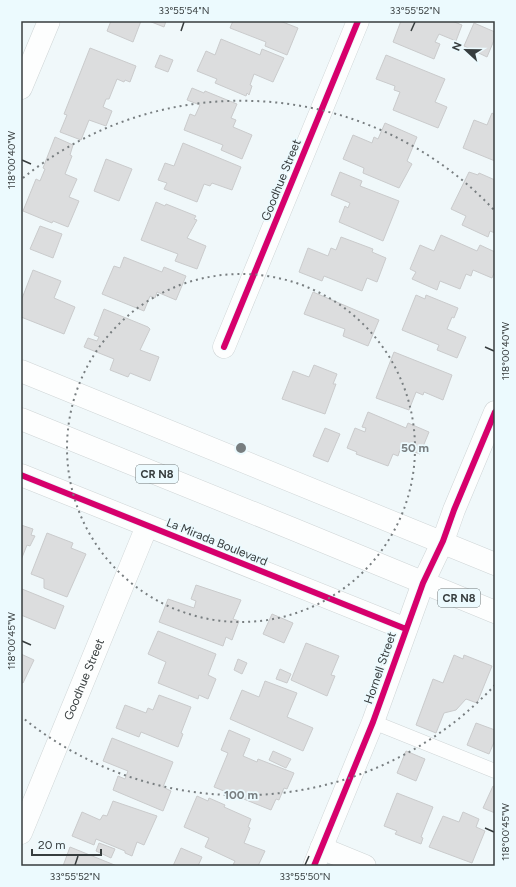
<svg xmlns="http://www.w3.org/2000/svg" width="516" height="887" font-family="Figtree,sans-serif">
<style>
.building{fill:#dcddde;stroke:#cacbcc}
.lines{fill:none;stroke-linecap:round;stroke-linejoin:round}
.lane-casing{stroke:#cfd5d6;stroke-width:15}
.street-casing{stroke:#cfd5d6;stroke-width:23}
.primary-casing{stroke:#cfd5d6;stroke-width:23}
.lane{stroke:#fdfefe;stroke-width:14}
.street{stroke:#fdfefe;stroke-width:22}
.primary{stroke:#fdfefe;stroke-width:22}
.cycleway-casing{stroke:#ecfafe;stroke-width:8}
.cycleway{stroke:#d6006c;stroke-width:6}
.ticks{fill:none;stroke:#373d3e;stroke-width:1.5}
.ring{fill:none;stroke:#787e80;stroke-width:2;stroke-dasharray:2 4}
.labels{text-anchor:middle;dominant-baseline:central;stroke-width:3.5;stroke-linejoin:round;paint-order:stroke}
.shield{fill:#ecfafe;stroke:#6d7678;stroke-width:1}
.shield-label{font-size:11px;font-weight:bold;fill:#373d3e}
.street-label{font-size:12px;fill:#373d3e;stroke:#ecfafe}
.centre{fill:#787e80;stroke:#ecfafe;stroke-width:2}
.ring-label{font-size:12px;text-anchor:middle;font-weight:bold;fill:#787e80;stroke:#ecfafe;stroke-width:3.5;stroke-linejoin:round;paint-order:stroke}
.neatline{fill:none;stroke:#373d3e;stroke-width:1.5}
.ticks-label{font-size:10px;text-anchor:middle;fill:#373d3e}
</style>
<rect width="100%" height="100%" fill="#f0f8fa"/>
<path class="building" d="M111,21H141L133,42L107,31Z
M149,21H166L164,27Z
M233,21H280L298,28L287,55L265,46L266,42L230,28Z
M401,21H452L462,25L456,41L439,34L435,42L440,44L434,59L393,42Z
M474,23L495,32V38L487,57L464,46Z
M221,39L260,55L262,49L284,58L273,82L254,74L250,85L252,86L249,95L247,93L246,96L215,83L217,79L197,71L206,51L215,55Z
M90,48L136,66L130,82L125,80L124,82L117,79L109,99H106L103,107L112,111L106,126L89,120L81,140L60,132L67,115L64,114Z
M160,55L173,60L168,72L155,67Z
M386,55L445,79L435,102L447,107L438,128L393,110L400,92L394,90L395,86L376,79Z
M192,88L204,93L205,91L237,104L231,118L236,120L233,127L252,135L242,159L221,150L223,145L184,130L190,114L195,116L200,105L187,100Z
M492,113L495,115V161L463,148L474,120L487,125Z
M385,123L417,137L407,161L412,164L399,188L363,173L364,168L343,159L353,135L372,143L374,137L378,139Z
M55,137L73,145L70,155L72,156L65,174L77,179L69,197L79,201L68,227L53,221L52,223L23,211L36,179L40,181L45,169L43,168Z
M183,143L241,167L232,190L212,183L210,186L204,184L197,202L164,189L167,183L158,180L165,163L174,166Z
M106,159L132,169L119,201L94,191Z
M340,172L362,181L360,186L399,201L383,241L339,222L345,206L348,208L350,203L331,195Z
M469,172L478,175L479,173L495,180V233L490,231L488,237L462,225L466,216L451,209Z
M156,202L165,206L166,204L196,216L194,219L197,220L187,238L206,246L197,269L175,261L178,254L141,240Z
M40,226L62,234L53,258L30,249Z
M441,235L477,251L480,245L495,252V271L492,278L473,270L471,276L466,274L460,289L440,281L437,290L412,279L416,272L410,269L420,245L434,251Z
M341,237L373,249L372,252L386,258L377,282L367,278L362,291L324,276L322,281L299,272L308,248L328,256L331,248L336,250Z
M124,257L162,272L164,267L186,276L176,300L157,292L155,298L150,296L144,311L102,294L114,266L120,268Z
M33,270L61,281L54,298L75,307L64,334L21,317V301Z
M313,292L379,320L368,346L343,336L345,329L304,314Z
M416,295L425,299L426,295L458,308L454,318L452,317L447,329L466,337L457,358L437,350L439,345L402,330Z
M104,309L148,327L150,329L140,350L159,357L150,381L130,373L128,377L110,370L114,359L84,347L88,338L97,341L99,337L94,335Z
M394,352L452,375L443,400L424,392L423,395L416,392L409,410L376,398Z
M314,365L337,374L333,384H336L325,414L282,399L293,371L309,377Z
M368,412L406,428L408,423L429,432L420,454L401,447L398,456L393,454L388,466L356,454L357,452L347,448L355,428L365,432L366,428L362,427Z
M325,428L340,434L328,462L313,456Z
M21,525L33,529L31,535L35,536L30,546L27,545L21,560Z
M47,533L73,543L71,548L86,554L67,597L44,588V579L31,574Z
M196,585L241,600L233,619L239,621L232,640L226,637L223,646L159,622L168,599L194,608L196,601L191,599Z
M22,589L64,606L55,629L21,615Z
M272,614L293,623L284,643L263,634Z
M158,631L216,654L208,675L216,679L208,699L199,695L198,699L158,683L166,662L148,654Z
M306,643L339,656L331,675L335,676L327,696L291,680Z
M21,654L34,660L23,683L21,682Z
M454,655L463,659L464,655L492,666L477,703L466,699L456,710L444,713L436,733L416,725L433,679L443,683Z
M238,659L247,663L242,674L234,670Z
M280,669L291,674L287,683L276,679Z
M265,681L297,693L287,717L313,728L303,751L230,719L242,690L259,697Z
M159,695L191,707L181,733L183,734L178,747L141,732L139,737L116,728L125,705L146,713L148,708L153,710Z
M476,723L495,730V740L489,754L467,745Z
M229,730L250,739L243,756L257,762L258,759L294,773L287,789L284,788L279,800L276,799L271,810L214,787L228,753L221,750Z
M112,738L173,762L163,787L171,791L163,811L113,790L118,776L125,779L128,771L103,761Z
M273,751L291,759L286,768L269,760Z
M406,751L425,759L416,781L397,773Z
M493,786L495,787V813L483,808Z
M397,793L433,807L421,837L423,838L421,844L395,834L397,831L384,826Z
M197,796L208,801L209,798L225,805L224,807L251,819L248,827L250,828L244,843L265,851L258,866L233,865L235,861L205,847L209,838L184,827Z
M113,801L157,816L144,845L137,842L132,856L125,853V851L96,839L94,845L72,836L82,812L100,820L103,815L107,816Z
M463,812L479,819L476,827L485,831L472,863L429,847L443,816L459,822Z
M99,843L115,849L111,858L96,851Z
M70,847L117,866H63Z
M181,848L202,857L198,866H173Z"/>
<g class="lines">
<defs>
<path id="lane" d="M373,722L495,771"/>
<g id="street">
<path d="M21,88L49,21"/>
<path d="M224,347L358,21"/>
<path d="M21,475L406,629"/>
<path id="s1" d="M21,833L147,526"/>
<path d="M321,848L365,866"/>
<path d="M314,866L373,722L423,583L443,541L454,510L495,412"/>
</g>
<path id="primary" d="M21,371L495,564
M21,419L293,529L495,612"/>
</defs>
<use href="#lane" class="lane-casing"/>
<use href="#street" class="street-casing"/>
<use href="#primary" class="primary-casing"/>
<use href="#lane" class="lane"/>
<use href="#street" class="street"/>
<use href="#primary" class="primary"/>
<defs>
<path id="cycleway" d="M224,347L358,21
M21,475L406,629
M314,866L373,722L423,583L443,541L454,510L495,412"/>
</defs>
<use href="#cycleway" class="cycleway-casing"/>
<use href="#cycleway" class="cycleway"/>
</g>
<path class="ticks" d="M181,31L184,22M411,31L415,22M22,160L31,164M485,347L494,351M22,641L31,645M485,828L494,832M75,865L78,856M305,865L309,856"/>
<g class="ring">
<circle cx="241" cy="448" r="174"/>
<path d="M495 685A347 347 0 0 1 23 718M23 178A347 347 0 0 1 495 211"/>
</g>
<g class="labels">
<g class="shield">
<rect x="136" y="465" width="42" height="18" rx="3"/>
<rect x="438" y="589" width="42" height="18" rx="3"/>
</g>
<g class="shield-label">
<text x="157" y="474">CR N8</text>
<text x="459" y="598">CR N8</text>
</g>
<g class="street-label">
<text transform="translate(281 180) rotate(-68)">Goodhue Street</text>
<text transform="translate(217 542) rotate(22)">La Mirada Boulevard</text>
<text transform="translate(380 668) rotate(-71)">Hornell Street</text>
<text stroke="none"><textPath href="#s1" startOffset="166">Goodhue Street</textPath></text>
</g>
</g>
<circle cx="241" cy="448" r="6" class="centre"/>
<g class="ring-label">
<text x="415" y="452">50 m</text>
<text x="241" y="799">100 m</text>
</g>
<rect width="516" height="887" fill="none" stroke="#ecfafe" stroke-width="44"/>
<g transform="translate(466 50) rotate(292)" stroke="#ecfafe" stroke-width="3" paint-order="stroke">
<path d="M0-3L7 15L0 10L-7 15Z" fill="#373d3e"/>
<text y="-6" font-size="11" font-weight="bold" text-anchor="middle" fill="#373d3e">N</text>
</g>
<path d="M32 849v6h69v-6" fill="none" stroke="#373d3e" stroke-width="2"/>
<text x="38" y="849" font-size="12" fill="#373d3e" stroke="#ecfafe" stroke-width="3" paint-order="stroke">20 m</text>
<rect x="22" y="22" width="472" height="843" class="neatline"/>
<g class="ticks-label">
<text x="184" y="14">33°55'54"N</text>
<text x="415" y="14">33°55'52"N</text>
<text transform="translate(11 160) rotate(-90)" y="4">118°00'40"W</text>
<text transform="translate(505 351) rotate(-90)" y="4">118°00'40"W</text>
<text transform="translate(11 641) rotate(-90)" y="4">118°00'45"W</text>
<text transform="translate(505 832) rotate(-90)" y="4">118°00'45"W</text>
<text x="75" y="880">33°55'52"N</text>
<text x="305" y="880">33°55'50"N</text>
</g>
</svg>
